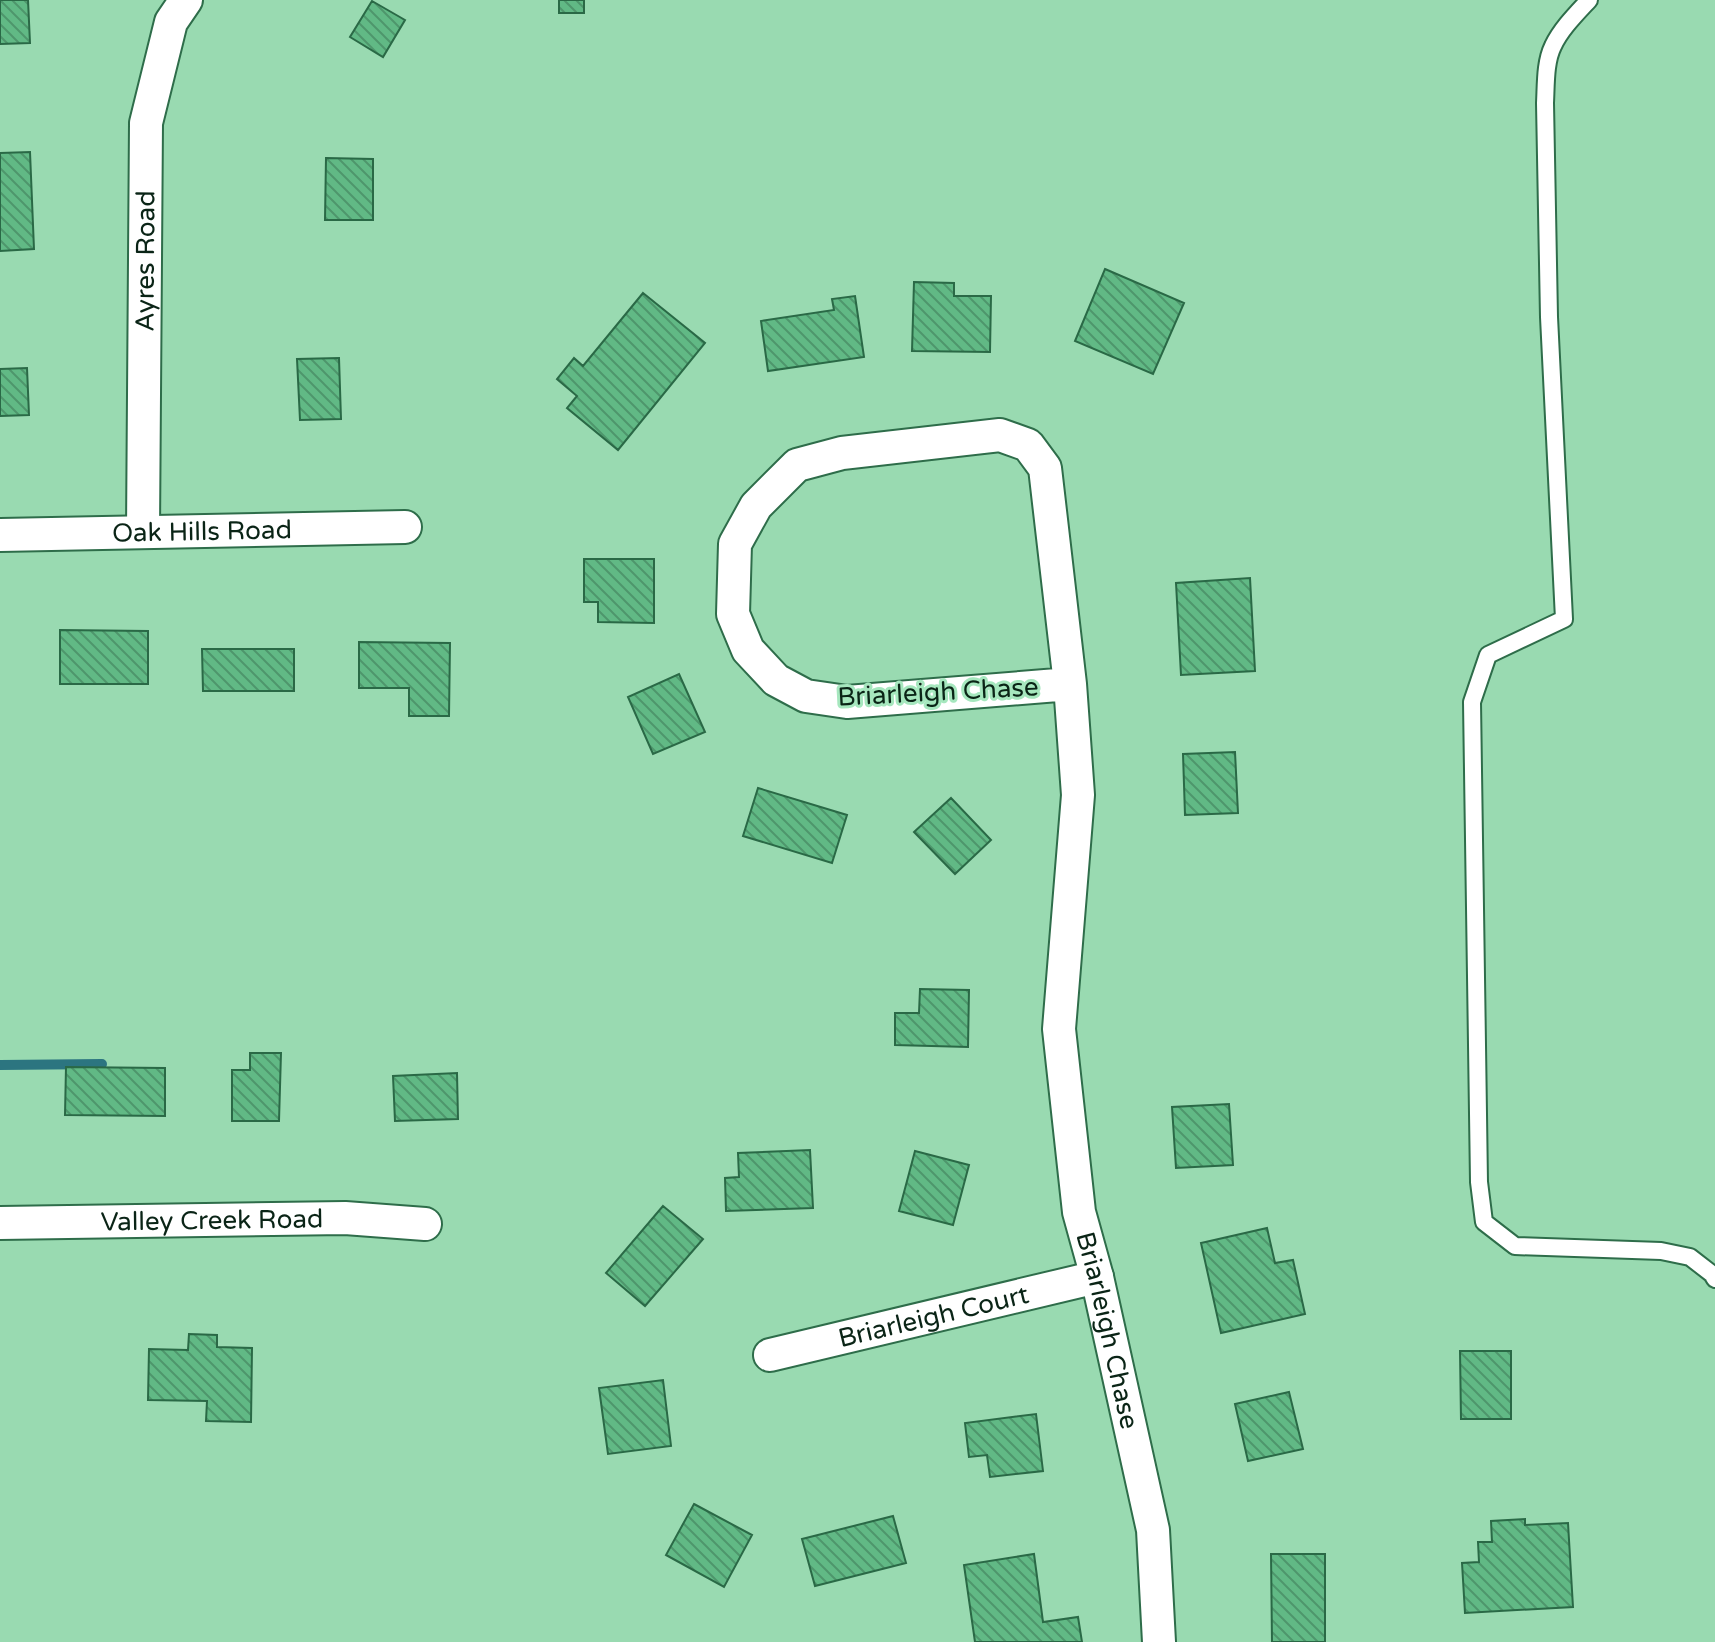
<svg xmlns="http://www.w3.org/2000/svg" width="1715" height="1642" font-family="'Varela Round',sans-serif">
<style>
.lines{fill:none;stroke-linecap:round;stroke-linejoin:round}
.stream{stroke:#2c7580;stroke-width:10}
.building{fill:url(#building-back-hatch);stroke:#2a6946;stroke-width:2}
.lane-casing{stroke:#2e6d4a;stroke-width:20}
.street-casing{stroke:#2e6d4a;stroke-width:36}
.lane{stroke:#fff;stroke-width:16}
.street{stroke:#fff;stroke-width:32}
.labels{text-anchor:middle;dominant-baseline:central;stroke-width:6;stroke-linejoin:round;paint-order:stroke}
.street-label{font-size:26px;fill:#0a2416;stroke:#a6e7be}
</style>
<defs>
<pattern id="building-back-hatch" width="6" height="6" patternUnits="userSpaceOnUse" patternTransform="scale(2)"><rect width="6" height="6" fill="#61b985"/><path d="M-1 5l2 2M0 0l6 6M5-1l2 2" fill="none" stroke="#4e966c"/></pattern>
</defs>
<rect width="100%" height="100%" fill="#99dab1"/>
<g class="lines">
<path class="stream" d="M0,1065L102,1064"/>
</g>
<path class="building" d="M0,0H28L30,43L0,44Z
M559,0H584V13H559Z
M372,1L405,20L383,57L350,37Z
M30,152L34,249L0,251V153Z
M326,158L373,159V220H325Z
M1105,269L1184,303L1153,374L1075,341Z
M914,282L954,283V296H991L990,352L912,351Z
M643,293L705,343L618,450L567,408L577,396L557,379L574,358L583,366Z
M855,296L864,357L768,371L761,321L834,310L832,299Z
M339,358L341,419L300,420L297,359Z
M27,368L29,415L0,416V369Z
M584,559H654V623L598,622V602H584Z
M1250,578L1255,671L1181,675L1176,583Z
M60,630L148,631V684H60Z
M359,642L450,643L449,716H409V688H359Z
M202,649H294V691H203Z
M679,674L705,732L653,754L628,697Z
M1235,752L1238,813L1185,815L1183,754Z
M758,788L847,815L832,863L743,836Z
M951,798L991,840L955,874L914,832Z
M920,989L969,990L968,1047L895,1045V1013H919Z
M250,1053H281L279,1121H232V1070H250Z
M66,1067L165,1068V1116L65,1115Z
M457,1073L458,1119L395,1121L393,1076Z
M1229,1104L1233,1165L1176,1168L1172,1107Z
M810,1150L813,1208L726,1211L725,1178L739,1177L738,1153Z
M915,1151L969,1165L953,1225L899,1211Z
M663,1206L703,1239L645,1306L606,1273Z
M1267,1228L1275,1263L1293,1260L1305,1314L1221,1333L1201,1243Z
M189,1334L217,1335V1347L252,1348L251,1422L206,1421L207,1401L148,1400L149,1349L188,1350Z
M1460,1351H1511V1419H1461Z
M663,1380L671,1446L608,1454L599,1388Z
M1289,1392L1303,1449L1248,1461L1235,1404Z
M1036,1414L1043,1471L990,1477L987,1455L969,1457L965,1423Z
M694,1504L752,1535L724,1587L666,1555Z
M893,1516L906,1563L815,1586L802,1539Z
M1525,1519V1525L1568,1523L1573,1607L1465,1613L1462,1563L1479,1562L1478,1542H1492L1491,1521Z
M1034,1554L1043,1622L1078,1617L1082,1642H975L964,1565Z
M1271,1554H1325V1642H1272Z"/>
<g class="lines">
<defs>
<path id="lane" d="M1589,0C1576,14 1561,29 1553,46C1545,62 1546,85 1545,103L1549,317L1564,619L1488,655L1472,702L1479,1182L1484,1222L1515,1246L1661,1251L1690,1257L1712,1274L1715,1279"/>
<g id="street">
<path id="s1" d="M143,531L146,123L171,22L186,0"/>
<path id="s2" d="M0,535L405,527"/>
<path id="s3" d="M1070,684L847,702L806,696L776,680L748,650L733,614L735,544L756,506L797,465L842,453L1000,435L1028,445L1045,468L1070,684L1078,795L1059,1029L1079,1212L1097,1277L1153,1530L1159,1642"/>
<path id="s4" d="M0,1223L345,1218L425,1224"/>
<path id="s5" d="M770,1355L1097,1277"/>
</g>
</defs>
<use href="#lane" class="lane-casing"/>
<use href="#street" class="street-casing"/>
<use href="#lane" class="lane"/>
<use href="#street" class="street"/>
</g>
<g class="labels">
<g class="street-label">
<text stroke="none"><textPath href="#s1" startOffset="270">Ayres Road</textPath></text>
<text stroke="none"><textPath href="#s2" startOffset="202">Oak Hills Road</textPath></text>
<text transform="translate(938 692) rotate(-3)">Briarleigh Chase</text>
<text stroke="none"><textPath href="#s4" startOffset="212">Valley Creek Road</textPath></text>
<text stroke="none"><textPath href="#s5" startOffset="168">Briarleigh Court</textPath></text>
<text stroke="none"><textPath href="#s3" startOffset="1684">Briarleigh Chase</textPath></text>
</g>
</g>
</svg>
